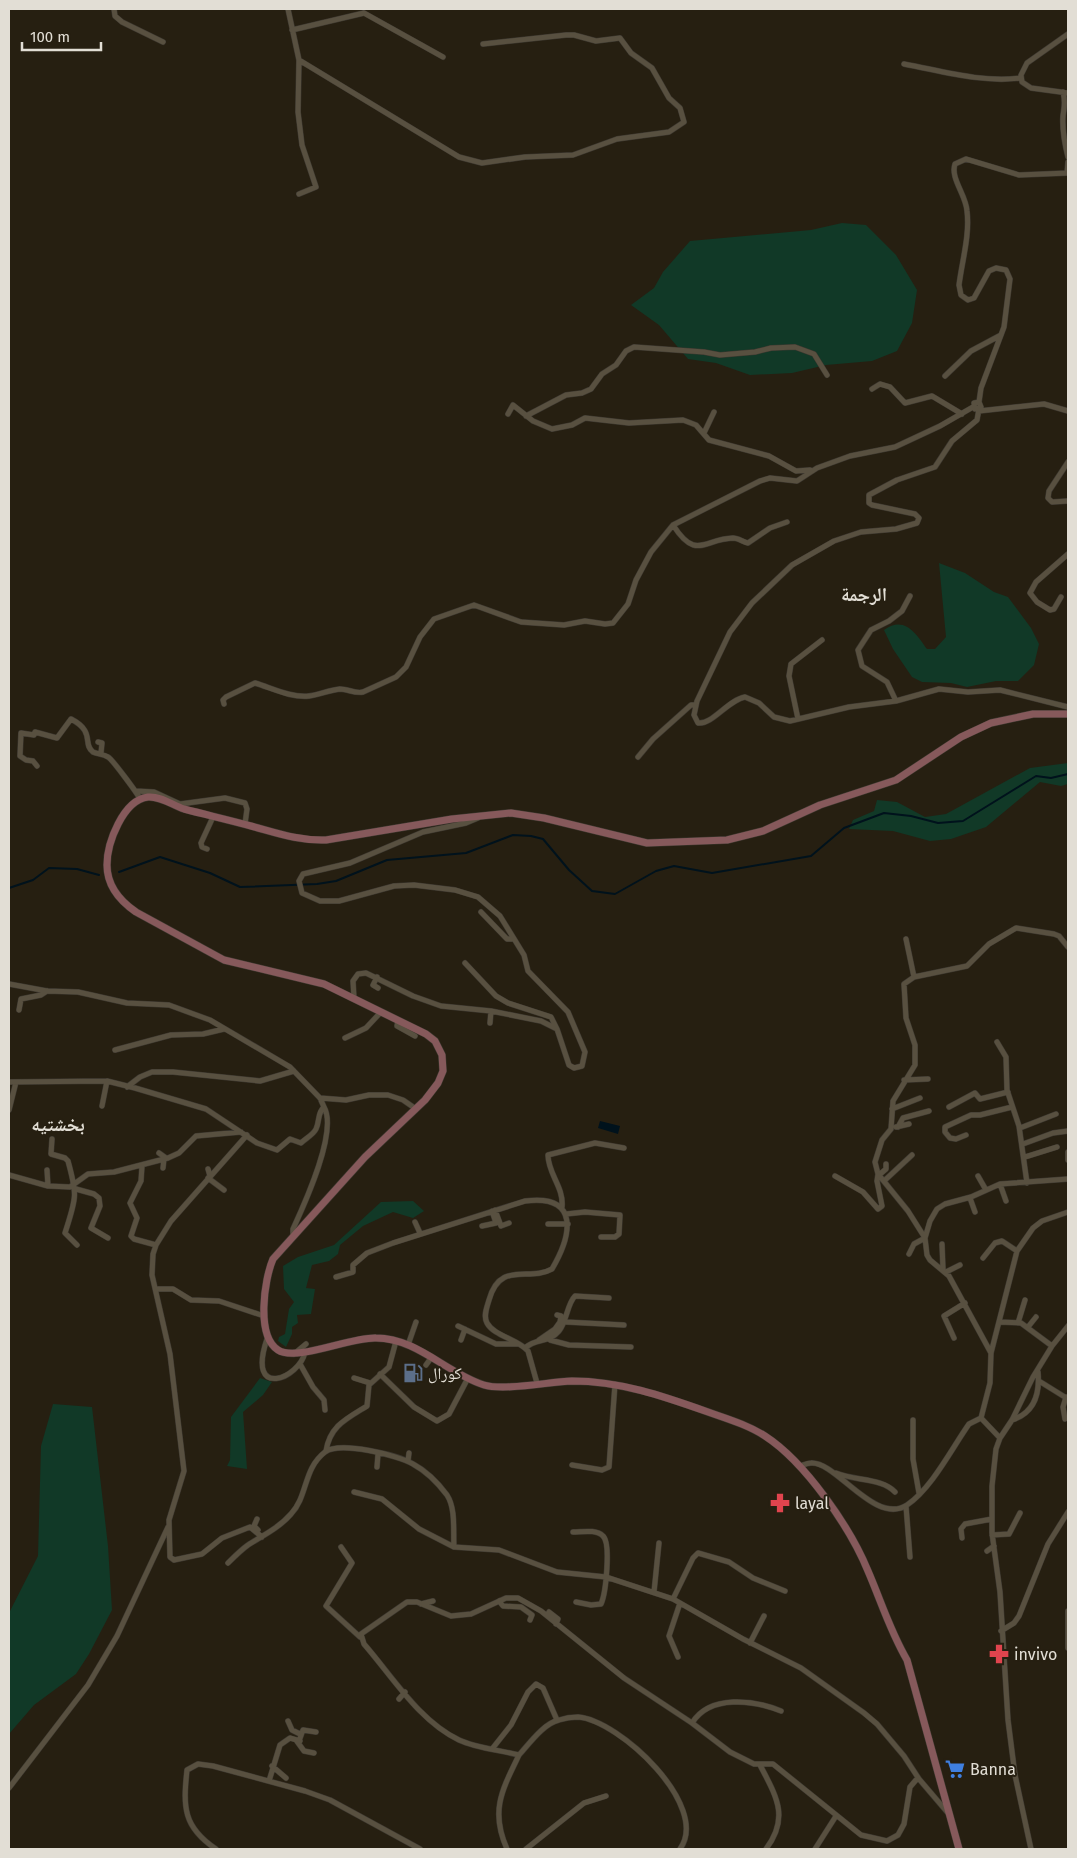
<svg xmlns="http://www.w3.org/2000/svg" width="1077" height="1858" font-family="'Fira Sans','Noto Naskh Arabic',sans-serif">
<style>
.green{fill:#113927}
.water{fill:#00121c}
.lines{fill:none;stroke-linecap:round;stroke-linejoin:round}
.stream{stroke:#00121c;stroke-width:2}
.minor-casing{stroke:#3d3830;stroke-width:6}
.secondary-casing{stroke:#3d3830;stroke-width:8}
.minor{stroke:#585040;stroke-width:5}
.secondary{stroke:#86595b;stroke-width:7}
.labels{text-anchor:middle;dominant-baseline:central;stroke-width:4;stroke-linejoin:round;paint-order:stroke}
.poi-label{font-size:16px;fill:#e2ded5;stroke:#261f11;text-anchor:start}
.quarter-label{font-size:19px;font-weight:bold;fill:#e2ded5;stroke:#261f11}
</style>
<rect width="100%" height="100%" fill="#261f11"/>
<path class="green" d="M842,223L866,225L896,255L917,290L912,323L897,351L872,361L826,365L792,373L750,375L716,363L688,359L659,325L631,305L654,288L663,272L690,241L811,230Z
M939,563L965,573L994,592L1008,597L1031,628L1039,644L1034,665L1018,681H996L967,687L951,683L922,682L912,677L893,649L884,630C904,615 916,633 927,649H935L946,637Z
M1068,763V784L1061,786L1040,782L986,827L951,839L930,841L893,831L849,829L853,820L874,811L877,800L897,802L925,817L946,814L1030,768Z
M413,1201L424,1211L413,1218L393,1212L363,1226L340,1245L338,1254L329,1261L312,1265L306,1288L315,1289L311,1314L297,1315L298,1323L292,1327V1334L286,1347L278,1341L279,1337L285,1334L289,1309L294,1302L284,1289L283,1266L298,1257L334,1245L381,1202Z
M260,1378L272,1382L263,1395L243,1412L247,1469L227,1466L230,1460L231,1417Z
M53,1404L92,1407L108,1546L112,1610L89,1654L76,1674L34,1705L9,1734V1613L38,1556L41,1446Z"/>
<path class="water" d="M600,1121L620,1126L618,1134L598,1128Z"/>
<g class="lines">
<path class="stream" d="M119,872L160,857L210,873L240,887L317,884L336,881L387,860L466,853L513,835L531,836L543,839L569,870L592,891L615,894L656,871L674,866L712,873L811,856L844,828L884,813L911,816L938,823L963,821L1036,776L1051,778L1068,774
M9,888L33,880L49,868L77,869L99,875"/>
<defs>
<path id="minor" d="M114,9L115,16L122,22L163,42
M288,9L299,60L298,112L302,145L316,187L299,194
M292,30L364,13L443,57
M1068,34L1027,63L1021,75L1022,82L1031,88L1068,93
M299,60L459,157L482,163L525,157L573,155L617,139L669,132L684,122L680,108L669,98L652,68L631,53L620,38L596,41L574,35H566L483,44
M904,64C942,71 981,83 1021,78
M1063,92C1066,103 1064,107 1063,116C1062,130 1065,145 1068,157
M1067,173L1068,162
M945,376L971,351L1001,335
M872,389L880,384L890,387L905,403L932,396L962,414
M979,402L974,403L975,409L981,407L979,402L981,388L1004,327L1010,279L1006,270L996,268L989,271L974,298L968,300L961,295L959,285C962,261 970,235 967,211C966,195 950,178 955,164L966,159L1019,175L1068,173
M979,409L977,420L952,441L935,467L897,480L869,495V503L872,505L915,514L919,518L917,523L896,529L861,532L834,541L792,565L752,603L730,632L697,701L694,715L698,723C712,725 728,700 745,697L759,703L774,717L790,721L849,707L896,701L939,689L968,692L1000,690L1068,707
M979,411L1044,404L1068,411
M508,414L513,405L533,421L552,429L572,425L585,418L629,423L683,420L696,425L709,440L769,456L796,471L810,470
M526,416L566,395L582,393L591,389L602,374L616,365L626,351L634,347L704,352L720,355L755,352L771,348L795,347L814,354L827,375
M704,433L714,412
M1068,462L1049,491L1048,498L1052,502L1068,501
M673,525C696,561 704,539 733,538C738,538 743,542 748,543L770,528L787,522
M1061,597L1054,609L1050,610L1037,602L1030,593L1036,582L1068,554
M896,701L887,682L862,666L858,650L871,630L889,621L902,611L910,596
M224,704L223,700L226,697L255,683C272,688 291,698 309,696C319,695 329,690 340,689C348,689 355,694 363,692L396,677L406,667L420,637L434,619L474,605L521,622L564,625L585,621L605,624L613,623L628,604L636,580L651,552L673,525L760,481L770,478L797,481L817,468L850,456L895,447L940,426L973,407
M798,719L789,676L791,664L822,640
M98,742L102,743L101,753
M638,757L653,739L691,705H696
M37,766L33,761L26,760L20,756L21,733L34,735L35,732L57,738L71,719C96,732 82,744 93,752C97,754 103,754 108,757C112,759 138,794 140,799
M136,791L154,792L180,804L225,798L245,803L247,809L245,824
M207,849L202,847L201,843L213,817
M481,912L507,939H513
M906,939L914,977
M465,963L496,996L508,1003L551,1017L557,1029
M377,977L373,985L378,988
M9,984L47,991L78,992L127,1003L169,1005L210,1020L290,1067L320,1098L324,1107
M354,998L353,981L358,974L366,973L413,996L441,1006L491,1011L541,1021L557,1029L569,1065L574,1068L582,1066L585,1052L568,1012L528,971L524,955L500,916L478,897L455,890L414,885L394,886L339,901H320L302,893L299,881L303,874L350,863L423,832L466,823L478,818
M19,1010L21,999L41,995L47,991
M398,1020L397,1026L415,1036
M490,1023L491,1011
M345,1038L366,1028L381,1012
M997,1042L1006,1057L1007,1090L1019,1126L1027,1183
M115,1050L171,1035L203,1034L224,1029
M904,1080L928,1079
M9,1082L107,1081L135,1088L206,1109L257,1143L277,1150L290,1139L301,1143C306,1138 313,1135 316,1129C320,1121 317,1113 324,1107C338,1131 305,1203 293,1229V1237
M127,1087L140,1077L152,1072H173L260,1081L294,1071
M320,1098L346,1100L369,1095H388L403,1100L416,1109
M102,1106L107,1081
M949,1107L975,1093L980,1099L1008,1092
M892,1109L920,1098
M9,1110L16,1082
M896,1127L909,1124
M898,1127L903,1118L929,1111
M1020,1128L1056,1114
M247,1135L171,1221L156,1245L153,1254L152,1275L170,1354L184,1471L169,1520L170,1557L174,1560L202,1554L222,1538L250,1527L262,1537
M966,1135L956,1139L950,1138L945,1132V1127L971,1115H980L1012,1107
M52,1139L51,1154L65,1158L68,1161C78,1197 76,1198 65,1233L77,1245
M1023,1144L1053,1133L1068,1131
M1068,1152V1160
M159,1153L166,1158
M1025,1157L1057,1147
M142,1166L141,1181L130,1203L137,1218L131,1236L134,1239L156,1245
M163,1168L164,1159
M208,1169L210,1176
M47,1170L48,1186
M9,1175L48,1186L70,1187L88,1174L114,1172L168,1158L179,1153L196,1136L241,1132
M879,1175L886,1169V1164
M835,1176L863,1192L878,1209L882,1206L877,1181L878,1174
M978,1176L986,1190
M208,1178L224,1190
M884,1181L912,1155
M1000,1184L1006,1201
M76,1189L94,1194L99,1198L100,1206L91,1228L108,1238
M970,1198L975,1212
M562,1207C564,1187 548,1174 548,1155L595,1143L624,1148
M495,1210L501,1226L509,1223
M566,1214L585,1212L620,1215L619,1234L615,1237H601
M415,1222L420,1233
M548,1224H568
M482,1226L496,1223L492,1211
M925,1238L908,1211L878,1174L875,1162L882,1140L891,1129L893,1101L915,1065V1045L906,1018L904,984L914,977L967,966L989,944L1016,928L1054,934L1059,936L1068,947
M942,1244L943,1269
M909,1254L914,1244L925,1238
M983,1258L995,1243L1002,1241L1017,1251
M946,1272L960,1265
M336,1277L353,1272V1265L367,1253L393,1243L525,1201C580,1194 572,1235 552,1269C529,1282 500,1260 489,1300C487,1307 483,1316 487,1323C494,1336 518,1339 528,1351L537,1383
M157,1289H173L191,1300L219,1301L264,1316
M566,1322L624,1325
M999,1322L1021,1323L1052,1346
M1018,1323L1025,1300
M458,1326L496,1344H519
M1028,1327L1036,1317
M954,1338L944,1316L965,1303
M267,1339C246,1401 300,1378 305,1352
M461,1340L465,1329
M539,1340L555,1329L560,1322L561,1316L557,1315
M550,1340L569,1345L631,1347
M408,1345L416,1322
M525,1348C537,1337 548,1344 559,1331C567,1321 567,1304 575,1296L609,1298
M991,1353L949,1276L930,1260L927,1255L925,1238L930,1221L937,1209L945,1204L971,1197L1000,1184L1068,1179
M294,1354L306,1344
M300,1364L313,1387L324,1400L325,1410
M426,1365L431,1358
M380,1374L414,1407L437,1421L449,1414L468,1378
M354,1378L370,1383
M1039,1381L1068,1399
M981,1418L990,1383L991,1353L1017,1251L1033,1228L1042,1221L1068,1212
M981,1418L1000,1438
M1065,1419L1063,1407L1066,1397
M913,1420V1459L919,1493
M1012,1420C1034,1413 1040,1394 1038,1372
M326,1451C330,1426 346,1419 367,1406L369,1385L389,1367L396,1341
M408,1461L409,1453
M572,1465L602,1470L609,1467L615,1384
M800,1466C803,1465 808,1463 811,1463C836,1461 875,1526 907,1505C932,1488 952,1448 969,1424L981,1418
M377,1467L378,1454
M836,1473C856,1481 882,1478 895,1492
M354,1492L382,1499L419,1529L454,1547L499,1550L557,1572L606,1577L673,1599L743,1639L801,1668L864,1713L877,1724L904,1756L919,1779
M906,1506L910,1557
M257,1519L254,1526L258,1530
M573,1532C582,1532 596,1529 603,1536C611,1543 606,1593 601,1604L591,1605L576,1602
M992,1535L1009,1534L1020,1513
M962,1538L961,1529L965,1524L992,1519
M341,1547L352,1563L326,1606L360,1637
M987,1551L994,1546
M228,1563C234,1557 241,1550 248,1545C262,1536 279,1528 291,1514C308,1496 303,1469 325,1452C340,1441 398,1455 413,1464C426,1471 438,1483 447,1495C456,1509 453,1531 454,1547
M654,1592L659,1543
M673,1599L693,1558L698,1553L729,1562L753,1578L785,1591
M499,1601L503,1606L521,1607L532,1615L530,1620
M421,1604L433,1601
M1068,1611V1648
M549,1612L558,1619L556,1624
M1001,1631L1014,1623L1019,1616L1048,1544L1068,1512
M750,1643L764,1616
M678,1657L669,1636L680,1603
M399,1699L405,1692
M288,1721L292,1730L300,1734
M692,1723C710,1694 754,1700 781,1711
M296,1740L304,1751L314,1753
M299,1741L303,1730L316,1732
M492,1749L511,1725L528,1692L536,1684L543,1688L557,1720
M760,1765C776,1796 790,1817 766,1849
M272,1766L286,1778
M269,1781L280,1745L290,1738L300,1741
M9,1788L88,1685L117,1636L168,1527
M216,1849C183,1827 183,1807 187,1770L198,1764L213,1766L305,1791L330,1800L420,1849
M507,1849C490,1811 502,1790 519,1755
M526,1849L584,1803L606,1796
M680,1849C711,1806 619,1720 578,1717C572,1717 565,1718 559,1720C544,1723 529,1744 519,1755C499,1750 476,1748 459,1740C419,1721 392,1676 364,1644L361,1634L407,1602H417L451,1616L471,1614L506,1598H518L541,1611L624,1678L692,1723L730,1752L754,1764H773L861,1835L887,1841L898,1835L904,1824L910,1787L916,1780L919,1779L948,1813
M815,1849L836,1816
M1031,1849L1015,1775L1008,1720L1000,1592L992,1533V1486L996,1449L1000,1438L1012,1420L1033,1377L1052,1346L1068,1326"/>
<path id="secondary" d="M959,1849L907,1660C890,1631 881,1601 868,1571C850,1527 805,1462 765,1436C748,1425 728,1419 708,1412C663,1396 620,1381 572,1381C548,1382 504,1391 484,1385C446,1373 417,1338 376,1338C350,1337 296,1362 278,1350C256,1336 264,1280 273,1259L365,1157L425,1100L438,1083L443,1071L442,1055L435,1041L426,1034L324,984L224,960L136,912C120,901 107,885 107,865C107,843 123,800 148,797C161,796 172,805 184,809C207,815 229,820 251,826C277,833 299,841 326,840L452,819L511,813L544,818L647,843L727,840L763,831L820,805L896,780L961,737L991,723L1033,714H1068"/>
</defs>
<use href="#minor" class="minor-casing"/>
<use href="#secondary" class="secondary-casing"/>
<use href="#minor" class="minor"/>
<use href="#secondary" class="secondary"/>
</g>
<defs>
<symbol id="fuel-bare" viewBox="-9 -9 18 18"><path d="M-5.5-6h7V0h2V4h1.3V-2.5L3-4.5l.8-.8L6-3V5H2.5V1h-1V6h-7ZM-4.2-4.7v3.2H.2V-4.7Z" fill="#5c6f8a" stroke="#261f11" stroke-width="2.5" paint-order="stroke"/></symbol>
<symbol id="pharmacy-bare" viewBox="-9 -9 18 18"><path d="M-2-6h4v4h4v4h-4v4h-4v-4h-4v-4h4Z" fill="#e0444e" stroke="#261f11" stroke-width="2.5" paint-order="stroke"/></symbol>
<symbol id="supermarket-bare" viewBox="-9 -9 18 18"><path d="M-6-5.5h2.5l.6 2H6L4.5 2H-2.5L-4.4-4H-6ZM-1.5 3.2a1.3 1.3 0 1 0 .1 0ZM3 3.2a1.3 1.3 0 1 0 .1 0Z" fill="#3f7fe0" stroke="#261f11" stroke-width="2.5" paint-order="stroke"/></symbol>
</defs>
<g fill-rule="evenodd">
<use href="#fuel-bare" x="399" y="1359" width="28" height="28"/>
<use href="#pharmacy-bare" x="766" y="1489" width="28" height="28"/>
<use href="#pharmacy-bare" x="985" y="1640" width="28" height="28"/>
<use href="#supermarket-bare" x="941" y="1755" width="28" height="28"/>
</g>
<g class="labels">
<g class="poi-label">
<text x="428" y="1373">كورال</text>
<text x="795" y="1503">layal</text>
<text x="1014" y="1654">invivo</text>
<text x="970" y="1769">Banna</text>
</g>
<g class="quarter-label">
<text x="864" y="594">الرجمة</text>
<text x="58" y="1124">بخشتيه</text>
</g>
</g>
<rect width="1077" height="1858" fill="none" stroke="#e2ded5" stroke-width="20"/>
<path d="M22 42v8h79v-8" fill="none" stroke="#e2ded5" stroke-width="2.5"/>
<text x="30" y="42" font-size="15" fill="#e2ded5" stroke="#261f11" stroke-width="4" paint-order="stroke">100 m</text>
</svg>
